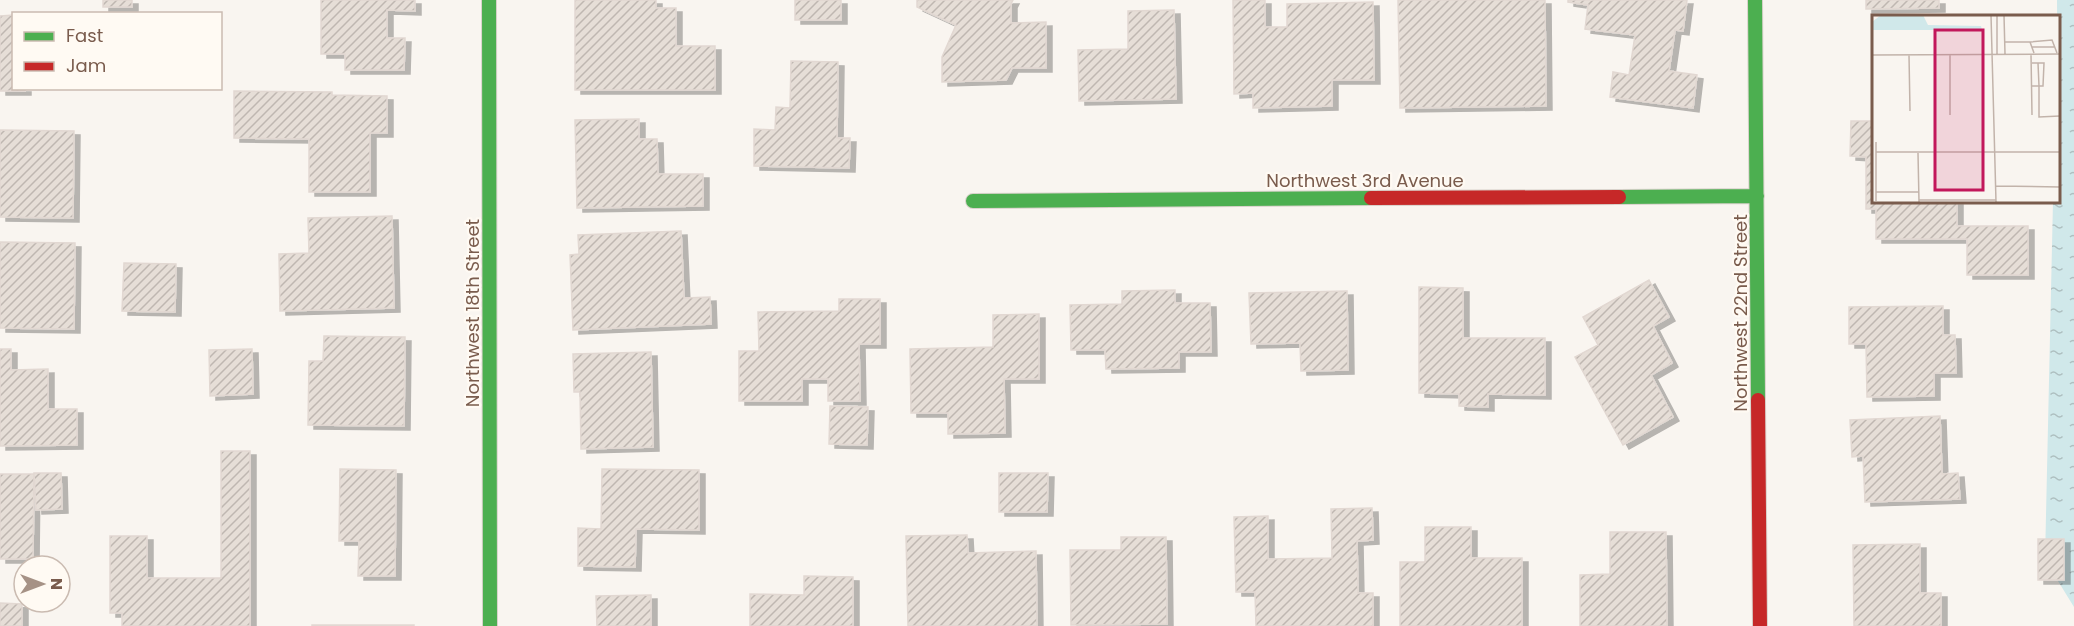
<svg xmlns="http://www.w3.org/2000/svg" width="2074" height="626" font-family="Poppins,sans-serif">
<style>
.water{fill:url(#water-ripples)}
.building{fill:url(#building-hatch);stroke:#e2d8d2;stroke-width:1.5;filter:url(#shadow)}
.lines{fill:none;stroke-linecap:round;stroke-linejoin:round}
.fast-casing{stroke:#d9d2cb;stroke-width:16}
.jam-casing{stroke:#d9d2cb;stroke-width:16}
.fast{stroke:#4caf50;stroke-width:14}
.jam{stroke:#c62828;stroke-width:14}
.labels{text-anchor:middle;dominant-baseline:central;stroke-width:4.5;stroke-linejoin:round;paint-order:stroke}
.street-label{font-size:18px;fill:#7a5c4d;stroke:#fffaf3}
.inset-road{fill:none;stroke:#c2b3aa;stroke-width:1.5}
.view{fill:#c2185b;fill-opacity:0.15;stroke:#c2185b;stroke-width:3}
.inset-edge{fill:none;stroke:#7a5c4d;stroke-width:3}
</style>
<defs>
<pattern id="water-ripples" width="26" height="14" patternUnits="userSpaceOnUse" patternTransform="scale(1.5)"><rect width="26" height="14" fill="#d0e8ea"/><path d="M2 4q2-2 4 0t4 0M15 11q2-2 4 0t4 0" fill="none" stroke="#aebfc0"/></pattern>
<pattern id="building-hatch" width="6" height="6" patternUnits="userSpaceOnUse" patternTransform="scale(1.5)"><rect width="6" height="6" fill="#e6ded7"/><path d="M-1 1l2-2M0 6l6-6M5 7l2-2" fill="none" stroke="#bfb7b1"/></pattern>
<filter id="shadow"><feDropShadow dx="6" dy="4" stdDeviation="0" flood-color="#0004"/></filter>
</defs>
<rect width="100%" height="100%" fill="#f9f5f0"/>
<path class="water" d="M2057,0H2074V607L2045,560L2053,201H2058Z"/>
<path class="building" d="M103,0H132V7H103Z
M321,0H415V11L387,10V38H405L404,70H345V54H321Z
M575,0H656V8H676V46H715V90H575Z
M795,0H841V20H795Z
M917,0H1013L1011,4V23L1046,22V68H1012L1006,80L942,82V57L956,25L917,7Z
M1233,0H1265V27H1287V4L1373,2L1374,80H1332V106L1253,108V93L1234,94Z
M1398,0H1545L1546,106L1400,108Z
M1568,0H1687L1683,31L1675,30L1669,71L1697,75L1693,108L1610,97L1613,72L1629,75L1635,35L1585,29L1588,5L1568,2Z
M1866,0H1939V8L1866,9Z
M1174,10L1176,99L1079,101L1078,50L1128,49V11Z
M14,15V88H25V91H0V16Z
M791,61L838,62L837,138H850L849,168L754,166V129L775,130L776,107L790,108Z
M234,91L332,92V95L387,96V133H370V192H309V139L234,138Z
M639,119V139H657L658,174H703V206L577,208L575,120Z
M1851,121H1873V201H1957V226H2028V275H1967V239H1876V209H1866V157L1850,156Z
M0,130L74,131L73,218L0,217Z
M392,216L394,308L280,311L279,254L309,253L308,218Z
M681,231L684,298L710,297L711,324L573,330L570,255L579,254L578,235Z
M0,242L75,243L74,329L0,328Z
M124,263L176,264L175,312L122,311Z
M1649,280L1669,317L1653,326L1672,363L1651,375L1673,417L1623,445L1575,357L1598,345L1583,317Z
M1419,287L1463,288V338H1545V395L1488,394V407L1459,406V394L1419,393Z
M1175,290V303H1210L1211,352H1179V368L1106,369L1105,350H1071L1070,305L1122,304V291Z
M1347,291L1348,370L1301,371L1300,343L1251,344L1249,293Z
M839,299H880V344H859L860,401H828V379H802V401H739V351H759L758,312L839,311Z
M1943,306V335H1955L1956,373H1934V396L1867,397L1866,344H1849V307Z
M1039,314V379H1004L1005,433L948,434V413H911L910,349L993,347V315Z
M324,336L405,337L404,426L308,425L309,361H323Z
M0,349H11V370L48,369V409H77V445L0,446Z
M252,349L253,394L210,396L209,350Z
M651,352L653,447L581,449L580,392H574L573,354Z
M830,406L868,407L867,445L829,444Z
M1940,416L1942,474L1958,473L1960,499L1865,502L1863,456L1852,457L1850,420Z
M221,451H250V626H122V613H110V536H147V578H221Z
M340,469L396,470L395,576H358L359,541H339Z
M602,469L699,470V530L636,529L635,567L578,566V528L601,529Z
M34,473H61L62,509L36,510Z
M999,473H1048L1047,512H999Z
M0,474H34L33,559H0Z
M1372,508L1373,540L1357,541L1358,593H1373V626H1256L1255,592H1236L1234,517L1268,516V559L1332,558L1331,509Z
M1425,527H1471V558H1522V626H1400V562H1425Z
M1610,532H1666L1667,626H1580V575L1610,574Z
M967,535L968,553L1036,551L1037,626H908L906,536Z
M1121,537H1166L1167,624L1071,625L1070,550H1121Z
M2038,539H2064V580H2038Z
M1920,544V593H1941V626H1854L1853,545Z
M804,576L853,577V626H750V594L804,595Z
M651,595V626H597L596,596Z
M0,603L22,604V626H0Z
M312,625H414V626H312Z"/>
<g class="lines">
<defs>
<path id="fast" d="M489,0L490,626
M1755,0L1758,400
M1619,197L1757,196
M973,201L1371,198"/>
<path id="jam" d="M1371,198L1619,197
M1758,400L1760,626"/>
</defs>
<use href="#fast" class="fast-casing"/>
<use href="#jam" class="jam-casing"/>
<use href="#fast" class="fast"/>
<use href="#jam" class="jam"/>
</g>
<g class="labels">
<g class="street-label">
<text x="1365" y="180">Northwest 3rd Avenue</text>
<text transform="translate(472 313) rotate(-90)">Northwest 18th Street</text>
<text transform="translate(1740 313) rotate(-90)">Northwest 22nd Street</text>
</g>
</g>
<g transform="translate(1872 15)">
<rect width="188" height="188" fill="#f9f5f0"/>
<path d="M9,0H51L56,10L109,11L110,15H0V7Z" fill="#d0e8ea"/>
<path class="inset-road" d="M119,0L124,187M132,0L133,39M133,27H158L162,38M158,27L180,25L185,38M160,32H183M78,39V100M125,39V0M159,39L160,100M0,40L188,39M37,40L38,96M160,48H172L171,71H167V102L188,101M160,71H167L166,48M4,127V186M4,137H188M46,138L47,187M124,171L188,172M4,177H47M47,185H124"/>
<path class="view" d="M63,15H111V175H63Z"/>
<rect width="188" height="188" class="inset-edge"/>
</g>
<rect x="12" y="12" width="210" height="78" fill="#fffaf3" stroke="#cabbb1" stroke-width="1.5"/>
<rect x="24" y="32" width="30" height="9" fill="#4caf50" stroke="#cabbb1" stroke-width="1.5"/>
<text x="66" y="42" font-size="18" fill="#7a5c4d">Fast</text>
<rect x="24" y="62" width="30" height="9" fill="#c62828" stroke="#cabbb1" stroke-width="1.5"/>
<text x="66" y="72" font-size="18" fill="#7a5c4d">Jam</text>
<g transform="translate(42 584) rotate(90)"><circle r="28" fill="#fffaf3" stroke="#cabbb1" stroke-width="1.5"/>
<path d="M0-4.5L10 22L0 15L-10 22Z" fill="#a69286"/>
<text y="-9" font-size="16" font-weight="bold" text-anchor="middle" fill="#7a5c4d">N</text>
</g>
</svg>
